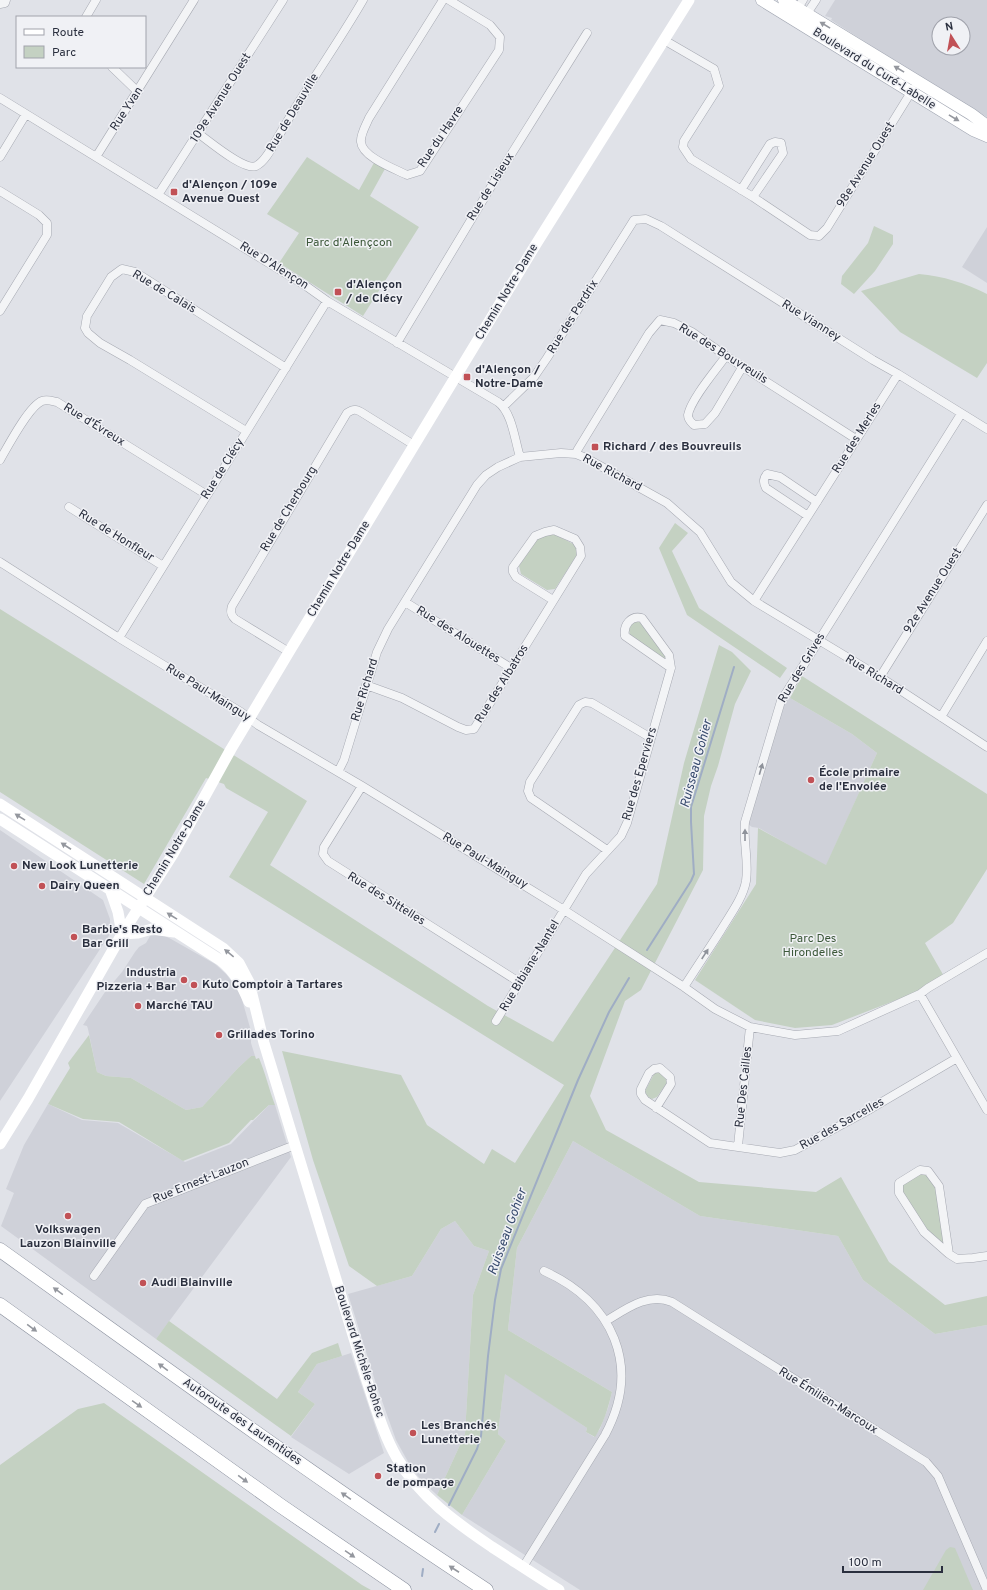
<svg xmlns="http://www.w3.org/2000/svg" width="987" height="1590" font-family="Overpass,sans-serif">
<style>
.built{fill:#cfd1d9;fill-rule:evenodd}
.green{fill:#c4d1c2}
.lines{fill:none;stroke-linecap:round;stroke-linejoin:round}
.stream{stroke:#9fadc4;stroke-width:2}
.street-casing{stroke:#a6a9b2;stroke-width:9}
.primary-casing{stroke:#a1a6b2;stroke-width:13}
.highway-casing{stroke:#898f9d;stroke-width:15}
.street{stroke:#f3f4f6;stroke-width:8}
.secondary{stroke:#fff;stroke-width:11}
.primary{stroke:#fff;stroke-width:12}
.highway{stroke:#fff;stroke-width:14}
.oneway{fill:#94979e}
.oneway2{fill:#8e929a}
.poi-dot{fill:#c15156;stroke:#f0f1f5;stroke-width:1.5}
.labels{text-anchor:middle;dominant-baseline:central;stroke-width:3;stroke-linejoin:round;paint-order:stroke}
.street-label{font-size:12px;fill:#2a2f3e;stroke:#f0f1f5}
.poi-label{font-size:12px;font-weight:bold;fill:#2a2f3e;stroke:#f0f1f5;text-anchor:start}
.park-label{font-size:12px;fill:#3c5839;stroke:#f0f1f5}
.water-label{font-size:13px;font-style:italic;fill:#384b6e;stroke:#f0f1f5}
</style>
<rect width="100%" height="100%" fill="#e0e2e8"/>
<path class="built" d="M835,0H987V117L898,63L831,20L832,18L825,16ZM939,24H963V48H939Z
M987,227V283L962,267Z
M790,698L852,734L877,753L826,866L759,828L752,827L745,822L781,701Z
M0,830L103,900L110,919V934L0,1101Z
M157,935L165,936L171,939L215,964L226,974L237,988L241,996L253,1038H251V1043L255,1056H251L238,1068L202,1107L186,1110L131,1078L106,1076L97,1072L88,1029L87,1026L83,1025L105,992L122,972L135,952L139,947L146,943L150,936Z
M48,1104L82,1120L118,1123L185,1162L231,1144L269,1105H275L291,1157L156,1339L1,1226L14,1193L6,1189L24,1145Z
M573,1141L700,1216L838,1236L863,1280L935,1334L987,1325V1590H580L462,1515L506,1441L498,1434L505,1373L587,1428L586,1432L594,1437L600,1429L608,1408L612,1392L508,1330L517,1248Z
M455,1221L474,1246L489,1251L473,1295L465,1434L437,1495L422,1481L412,1469L396,1440L376,1384L348,1294L412,1276L441,1229Z
M351,1353L384,1453L349,1474L291,1437L315,1404L298,1392L317,1364Z"/>
<path class="green" d="M307,157L359,190L375,161L386,167L370,196L419,227L363,316L279,263L299,233L267,214Z
M874,226L893,235V244L875,271L854,294L841,284L842,276L868,243Z
M919,274C943,276 965,283 987,294V363L977,378L900,332L861,291Z
M675,523L688,533L672,551L699,608L787,668L780,678L687,615L659,548Z
M553,533L575,545L577,548V555L555,589L547,590L521,574L519,566L535,540Z
M0,609L307,801L270,865L488,1006L553,1042L657,884L684,763L719,645L732,652L751,671L735,704L718,766L711,786L704,816L703,870L641,990L625,1001L590,1096L606,1130L699,1182L816,1192L841,1177L889,1262L945,1305L987,1296V1325L935,1334L863,1280L838,1236L700,1216L573,1141L517,1248L508,1330L612,1392C608,1408 604,1423 595,1437L586,1432L587,1428L505,1374L498,1434L506,1441L462,1515L437,1495L465,1434L473,1295L489,1251L474,1246L455,1221L441,1229L412,1276L377,1286L349,1266L313,1160L282,1051L401,1075L427,1125L484,1164L492,1149L515,1163L564,1085L229,877L268,812L226,788L224,784L206,778L144,884L0,792Z
M638,620L666,656V658H664L630,636L629,629L633,622Z
M802,676L987,794V869L953,923L925,943L945,978L917,992L832,1025L795,1028L755,1020L695,980L756,884L758,828L826,865L877,753L852,734L790,698Z
M89,1035L97,1072L106,1076L131,1078L186,1110L202,1107L238,1068L251,1056H255L256,1059L259,1058C265,1072 269,1089 275,1105H269L253,1120H251L229,1143L183,1161L119,1122L83,1119L48,1104L70,1068L68,1063Z
M657,1072L664,1074L668,1081L657,1097L652,1099L647,1096L645,1091L654,1074Z
M928,1171L939,1186L949,1254L924,1232L899,1193V1183Z
M169,1321L277,1399L312,1353L338,1343L342,1356L317,1364L298,1392L315,1404L291,1436L156,1339Z
M104,1403L362,1585L371,1590H0V1465L78,1409Z
M950,1547L955,1548L973,1590H923L946,1550Z"/>
<g class="lines">
<path class="stream" d="M647,950L691,881L694,874L691,822V807L734,667
M449,1505L477,1449L481,1436L488,1356L495,1300L501,1269L578,1080L609,1012L629,978
M435,1532L439,1524
M422,1576L423,1569"/>
<defs>
<path id="street" d="M443,0L369,118C366,125 360,135 361,142C362,157 395,169 407,175L420,171L499,50L500,37L490,25L449,0
M0,4L5,3L6,0
M795,13L803,0
M86,17L96,0
M804,18L816,0
M664,40L714,69L719,86L684,141L683,147L691,159L753,197L810,235L819,236L827,228L913,89
M112,67L138,92
M0,98L306,286L327,301L498,402C512,412 515,441 520,457
M199,134C209,141 244,171 256,166C267,161 275,141 281,132C307,86 337,45 363,0
M0,157L26,114
M96,157L194,0
M741,190L770,144L775,142L781,143L783,153L753,197
M0,191L39,215L47,223V235L0,311
M158,195L283,0
M397,343L492,185L587,33
M726,356C716,370 691,399 688,415C688,420 691,422 694,425L705,424L715,413L743,366
M503,407L534,377L547,358L634,220L646,219L661,226L873,360L898,374L987,429
M246,431L130,360L100,343L88,333L85,328L87,316L111,277L122,269L135,272L286,368
M576,454L578,449L649,333L660,320L674,323L692,332L726,356L856,439
M0,460C8,446 29,406 42,401C47,399 52,401 57,402L207,495
M69,507L163,566
M808,516L766,488C763,482 763,479 767,474L780,477L817,502
M0,562L119,638L241,712L258,725L362,786L564,910L684,987L715,1009L750,1027L795,1035L838,1031L920,994L928,988L987,953
M754,601L898,374
M405,602L511,668
M119,638L327,301
M289,652L235,619C231,615 230,612 232,606L347,413C353,409 356,409 361,412L414,445
M880,677L987,505
M366,685L402,698L458,727L466,730L474,729L581,556L580,547L575,539L554,530L545,532L535,536L513,567V572L516,577L553,600
M941,717L987,641
M338,772L344,760L377,652L388,629L477,485L486,475L498,467L520,457L561,453L576,454L586,458L667,503L700,532L731,582L754,601L880,677L987,747
M362,786L324,847L323,854L328,861L519,982
M607,850L531,798L528,791L530,782L579,705L585,702L592,703L651,738
M684,987C696,968 709,949 721,930C730,915 743,898 746,881C749,861 743,842 745,822L781,701L961,414
M920,994L987,1110
M496,1021L586,874L621,836L627,823L671,668L669,655L642,618C631,615 623,625 625,636L671,668
M656,1108L671,1084L670,1077L660,1068L654,1069L649,1073L641,1089V1094L645,1100L710,1143L780,1153L795,1150L865,1112L957,1058
M738,1146L750,1027
M949,1254L939,1186L928,1171L920,1170L899,1183V1193L924,1232L949,1254L957,1259L973,1258L987,1256
M94,1276L145,1204L295,1145
M606,1321C626,1309 648,1292 672,1302L926,1462L938,1476L987,1590
M523,1567L605,1435C642,1366 613,1302 544,1271"/>
<path id="primary" d="M762,0L973,130L987,136
M784,0L971,114L987,126"/>
<path id="highway" d="M0,1250C161,1365 321,1482 486,1590
M0,1305L281,1506L404,1590"/>
</defs>
<use href="#street" class="street-casing"/>
<use href="#primary" class="primary-casing"/>
<use href="#highway" class="highway-casing"/>
<use href="#street" class="street"/>
<path class="secondary" d="M0,804L223,948L239,963L249,982L264,1043L367,1381C376,1407 383,1434 397,1458C420,1497 455,1522 492,1547C514,1561 536,1576 559,1590
M0,819L220,960C235,972 242,985 249,1002
M110,889L118,912L122,934
M122,934L138,933L152,929L174,932
M0,1144L28,1099L122,934L173,854L231,749L289,652L533,249L689,0"/>
<use href="#primary" class="primary"/>
<use href="#highway" class="highway"/>
</g>
<defs><path id="oneway-solid" d="M-6-.8H1V-3.2L6.5 0L1 3.2V.8H-6Z"/></defs>
<g class="oneway">
<use href="#oneway-solid" transform="translate(825 25) rotate(-149)"/>
<use href="#oneway-solid" transform="translate(899 69) rotate(-149)"/>
<use href="#oneway-solid" transform="translate(954 118) rotate(31)"/>
<use href="#oneway-solid" transform="translate(20 817) rotate(-148)"/>
<use href="#oneway-solid" transform="translate(66 846) rotate(-147)"/>
<use href="#oneway-solid" transform="translate(172 916) rotate(-148)"/>
<use href="#oneway-solid" transform="translate(229 953) rotate(-141)"/>
<use href="#oneway-solid" transform="translate(58 1291) rotate(-144)"/>
<use href="#oneway-solid" transform="translate(32 1328) rotate(36)"/>
<use href="#oneway-solid" transform="translate(163 1367) rotate(-144)"/>
<use href="#oneway-solid" transform="translate(137 1404) rotate(35)"/>
<use href="#oneway-solid" transform="translate(243 1479) rotate(36)"/>
<use href="#oneway-solid" transform="translate(346 1496) rotate(-145)"/>
<use href="#oneway-solid" transform="translate(350 1554) rotate(34)"/>
<use href="#oneway-solid" transform="translate(454 1569) rotate(-147)"/>
</g>
<g class="oneway2">
<use href="#oneway-solid" transform="translate(761 769) rotate(-74)"/>
<use href="#oneway-solid" transform="translate(745 835) rotate(-90)"/>
<use href="#oneway-solid" transform="translate(705 954) rotate(-57)"/>
</g>
<g class="poi-dot">
<rect x="170" y="188" width="8" height="8" rx="2"/>
<rect x="334" y="288" width="8" height="8" rx="2"/>
<rect x="463" y="373" width="8" height="8" rx="2"/>
<rect x="591" y="443" width="8" height="8" rx="2"/>
<circle cx="811" cy="780" r="4"/>
<circle cx="14" cy="866" r="4"/>
<circle cx="42" cy="886" r="4"/>
<circle cx="74" cy="937" r="4"/>
<circle cx="184" cy="980" r="4"/>
<circle cx="194" cy="985" r="4"/>
<circle cx="138" cy="1006" r="4"/>
<circle cx="219" cy="1035" r="4"/>
<circle cx="68" cy="1216" r="4"/>
<circle cx="143" cy="1283" r="4"/>
<circle cx="413" cy="1433" r="4"/>
<circle cx="378" cy="1476" r="4"/>
</g>
<g class="labels">
<g class="street-label">
<text transform="translate(874 69) rotate(32)">Boulevard du Curé-Labelle</text>
<text transform="translate(221 98) rotate(-58)">109e Avenue Ouest</text>
<text transform="translate(127 109) rotate(-57)">Rue Yvan</text>
<text transform="translate(293 113) rotate(-59)">Rue de Deauville</text>
<text transform="translate(441 137) rotate(-56)">Rue du Havre</text>
<text transform="translate(866 165) rotate(-58)">98e Avenue Ouest</text>
<text transform="translate(491 187) rotate(-58)">Rue de Lisieux</text>
<text transform="translate(274 266) rotate(32)">Rue D'Alençon</text>
<text transform="translate(164 292) rotate(31)">Rue de Calais</text>
<text transform="translate(507 292) rotate(-59)">Chemin Notre-Dame</text>
<text transform="translate(573 317) rotate(-58)">Rue des Perdrix</text>
<text transform="translate(811 321) rotate(32)">Rue Vianney</text>
<text transform="translate(723 354) rotate(32)">Rue des Bouvreuils</text>
<text transform="translate(94 425) rotate(32)">Rue d'Évreux</text>
<text transform="translate(857 438) rotate(-58)">Rue des Merles</text>
<text transform="translate(223 469) rotate(-58)">Rue de Clécy</text>
<text transform="translate(612 473) rotate(28)">Rue Richard</text>
<text transform="translate(289 509) rotate(-59)">Rue de Cherbourg</text>
<text transform="translate(116 536) rotate(32)">Rue de Honfleur</text>
<text transform="translate(339 569) rotate(-59)">Chemin Notre-Dame</text>
<text transform="translate(933 591) rotate(-58)">92e Avenue Ouest</text>
<text transform="translate(458 635) rotate(32)">Rue des Alouettes</text>
<text transform="translate(802 668) rotate(-59)">Rue des Grives</text>
<text transform="translate(874 675) rotate(31)">Rue Richard</text>
<text transform="translate(502 684) rotate(-58)">Rue des Albatros</text>
<text transform="translate(365 690) rotate(-73)">Rue Richard</text>
<text transform="translate(208 693) rotate(32)">Rue Paul-Mainguy</text>
<text transform="translate(640 774) rotate(-74)">Rue des Eperviers</text>
<text transform="translate(175 848) rotate(-59)">Chemin Notre-Dame</text>
<text transform="translate(485 861) rotate(31)">Rue Paul-Mainguy</text>
<text transform="translate(386 899) rotate(32)">Rue des Sittelles</text>
<text transform="translate(530 966) rotate(-59)">Rue Bibiane-Nantel</text>
<text transform="translate(744 1087) rotate(-84)">Rue Des Cailles</text>
<text transform="translate(842 1124) rotate(-29)">Rue des Sarcelles</text>
<text transform="translate(201 1181) rotate(-22)">Rue Ernest-Lauzon</text>
<text transform="translate(359 1352) rotate(72)">Boulevard Michèle-Bohec</text>
<text transform="translate(828 1401) rotate(32)">Rue Émilien-Marcoux</text>
<text transform="translate(242 1422) rotate(35)">Autoroute des Laurentides</text>
</g>
<g class="poi-label">
<text x="182" y="185">d'Alençon / 109e<tspan x="182" dy="14">Avenue Ouest</tspan></text>
<text x="346" y="285">d'Alençon<tspan x="346" dy="14">/ de Clécy</tspan></text>
<text x="475" y="370">d'Alençon /<tspan x="475" dy="14">Notre-Dame</tspan></text>
<text x="603" y="447">Richard / des Bouvreuils</text>
<text x="819" y="773">École primaire<tspan x="819" dy="14">de l'Envolée</tspan></text>
<text x="22" y="866">New Look Lunetterie</text>
<text x="50" y="886">Dairy Queen</text>
<text x="82" y="930">Barbie's Resto<tspan x="82" dy="14">Bar Grill</tspan></text>
<text x="176" y="973" text-anchor="end">Industria<tspan x="176" dy="14">Pizzeria + Bar</tspan></text>
<text x="202" y="985">Kuto Comptoir à Tartares</text>
<text x="146" y="1006">Marché TAU</text>
<text x="227" y="1035">Grillades Torino</text>
<text x="68" y="1230" text-anchor="middle">Volkswagen<tspan x="68" dy="14">Lauzon Blainville</tspan></text>
<text x="151" y="1283">Audi Blainville</text>
<text x="421" y="1426">Les Branchés<tspan x="421" dy="14">Lunetterie</tspan></text>
<text x="386" y="1469">Station<tspan x="386" dy="14">de pompage</tspan></text>
</g>
<g class="park-label">
<text x="349" y="243">Parc d'Alençcon</text>
<text x="813" y="939">Parc Des<tspan x="813" dy="14">Hirondelles</tspan></text>
</g>
<g class="water-label">
<text transform="translate(697 764) rotate(-75)">Ruisseau Gohier</text>
<text transform="translate(508 1232) rotate(-70)">Ruisseau Gohier</text>
</g>
</g>
<rect x="16" y="16" width="130" height="52" fill="#f0f1f5" stroke="#a1a3ac"/>
<rect x="24" y="29" width="20" height="6" fill="#ffffff" stroke="#a1a3ac"/>
<text x="52" y="36" font-size="12" fill="#2a2f3e">Route</text>
<rect x="24" y="46" width="20" height="12" fill="#c4d1c2" stroke="#a1a3ac"/>
<text x="52" y="56" font-size="12" fill="#2a2f3e">Parc</text>
<g transform="translate(951 36) rotate(349)"><circle r="19" fill="#f0f1f5" stroke="#a1a3ac"/>
<path d="M0-3L7 15L0 10L-7 15Z" fill="#c15156"/>
<text y="-6" font-size="11" font-weight="bold" text-anchor="middle" fill="#2a2f3e">N</text>
</g>
<path d="M843 1566v6h99v-6" fill="none" stroke="#2a2f3e" stroke-width="2"/>
<text x="849" y="1566" font-size="12" fill="#2a2f3e" stroke="#f0f1f5" stroke-width="3" paint-order="stroke">100 m</text>
</svg>
